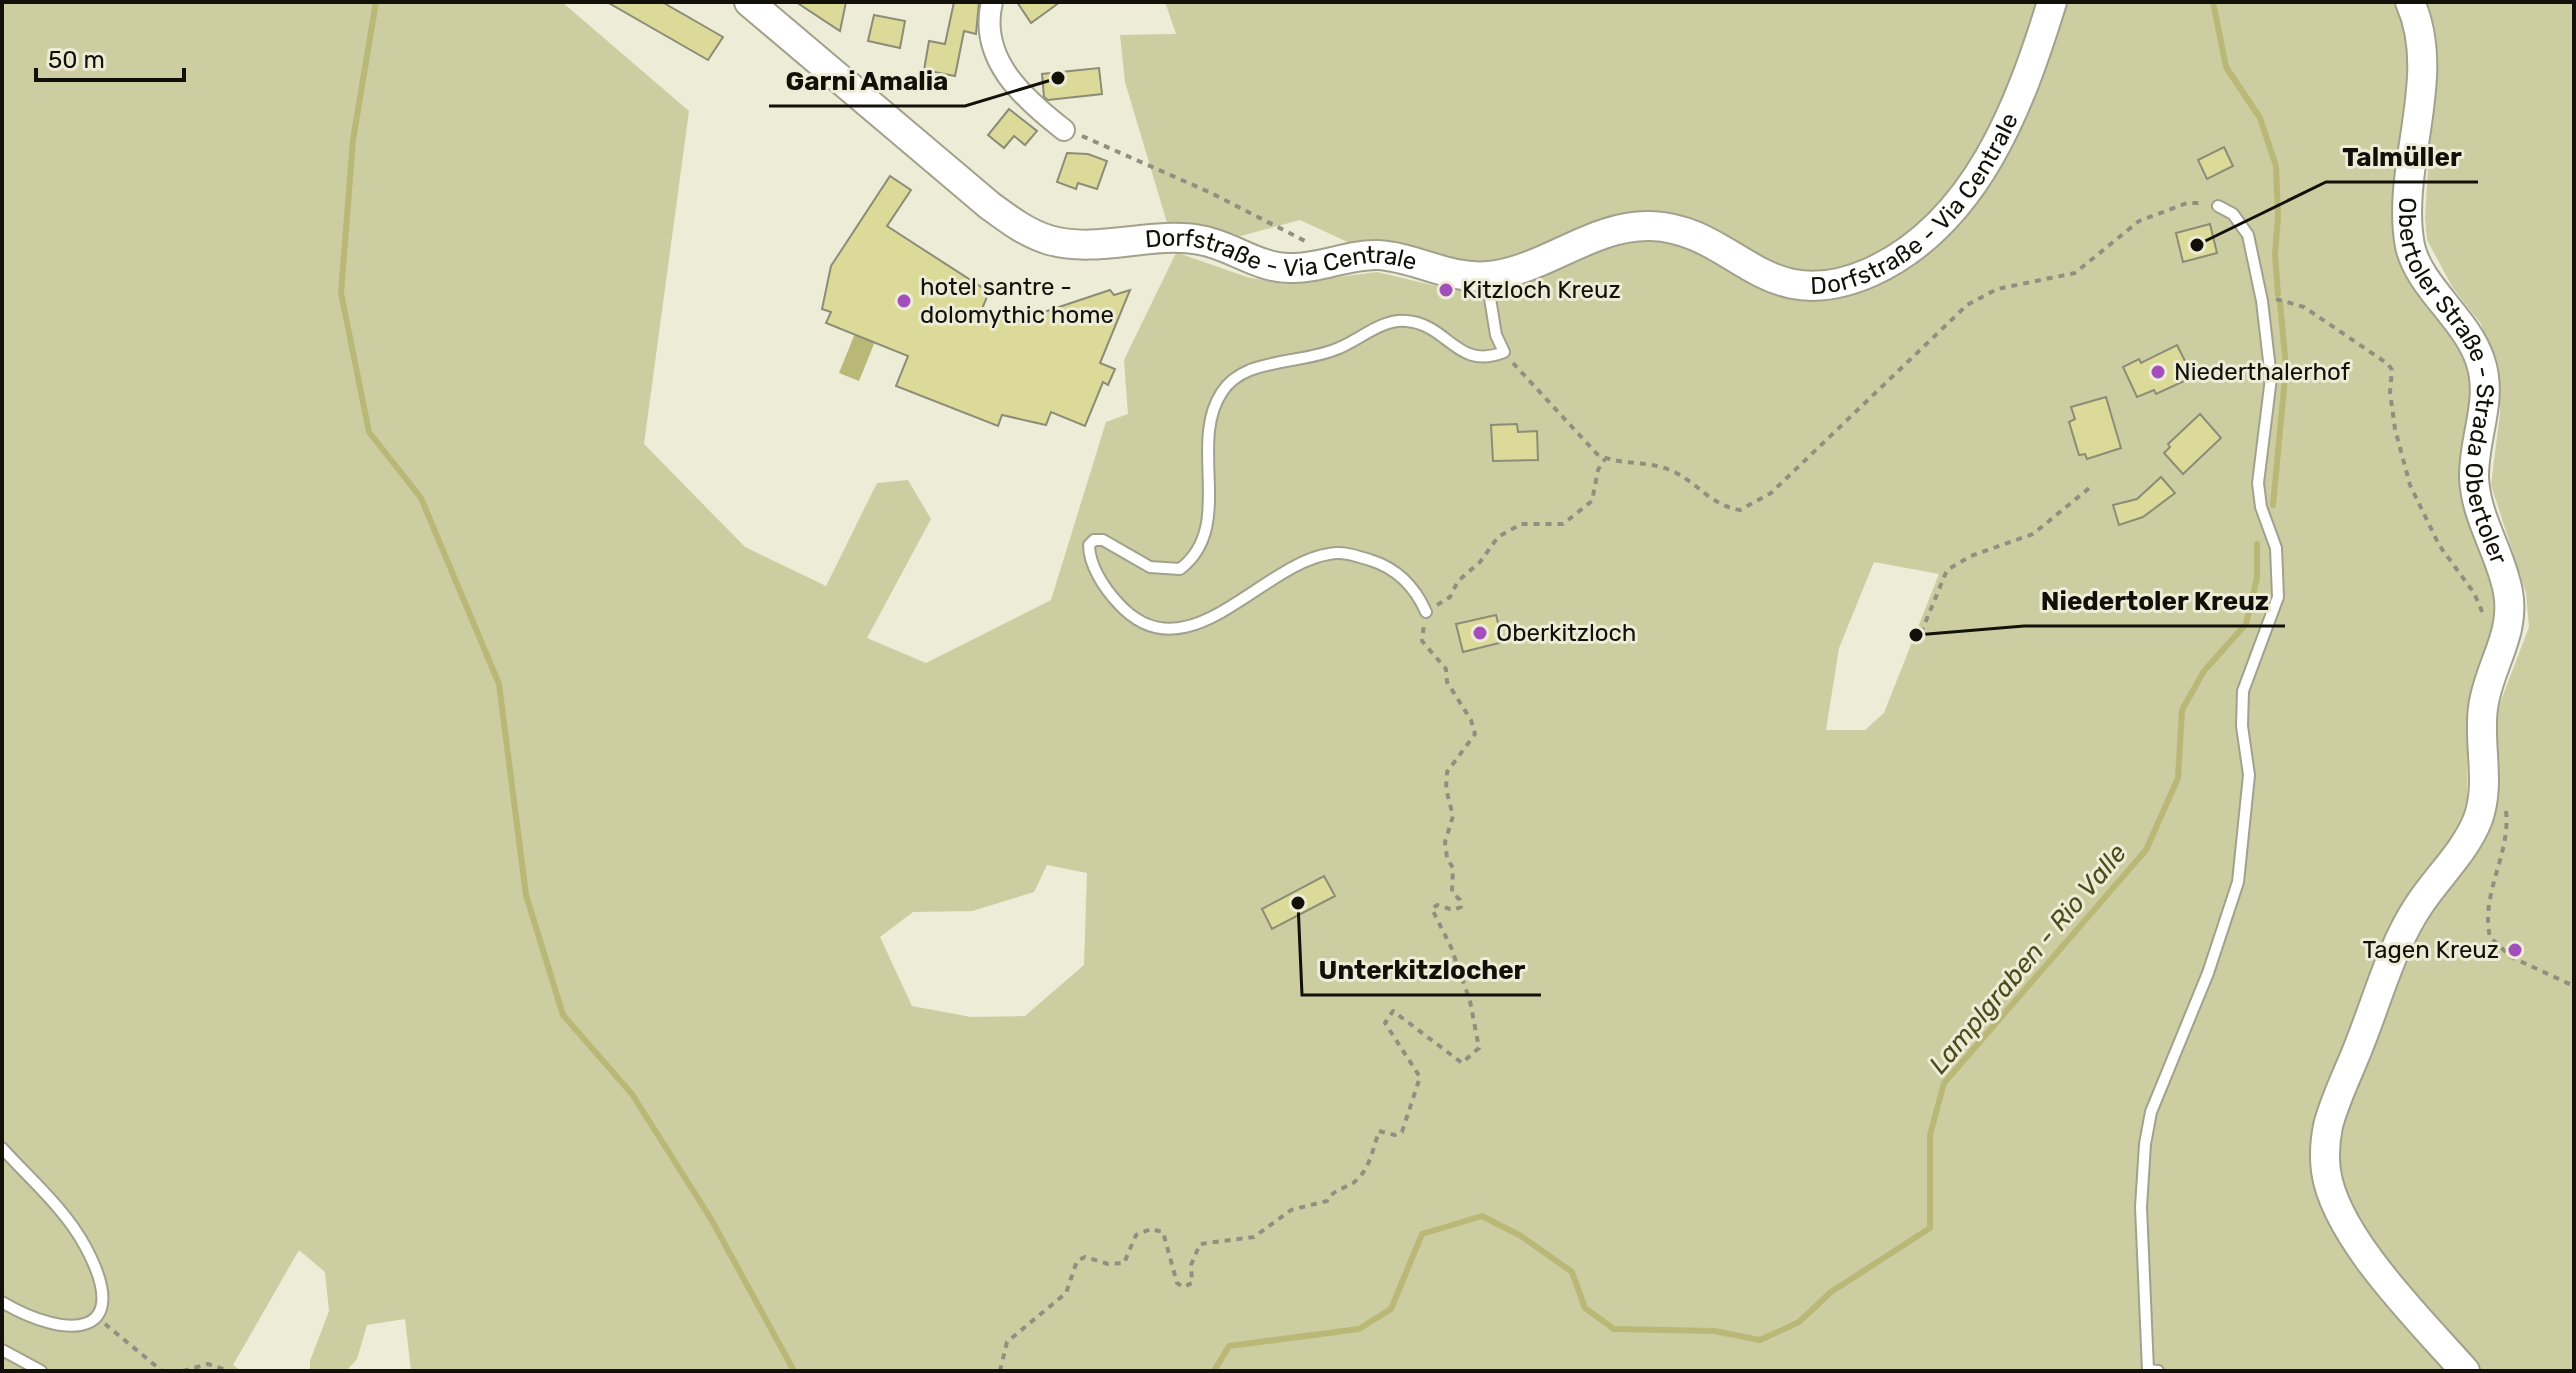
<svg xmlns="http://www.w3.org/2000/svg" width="2576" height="1373" font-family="Rubik,sans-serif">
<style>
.green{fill:#cdcda2;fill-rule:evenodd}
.water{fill:#b9b877}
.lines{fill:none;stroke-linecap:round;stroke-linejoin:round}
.stream{stroke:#b9b877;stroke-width:6}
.building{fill:#dbda98;stroke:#8c8c78;stroke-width:2}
.lane-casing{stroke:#a1a18d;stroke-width:14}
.street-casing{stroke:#a1a18d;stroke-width:24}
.secondary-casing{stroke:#a1a18d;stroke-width:32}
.path{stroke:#909081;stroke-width:4;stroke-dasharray:6 6;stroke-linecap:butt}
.lane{stroke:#fff;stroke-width:10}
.street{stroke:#fff;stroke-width:20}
.secondary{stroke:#fff;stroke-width:28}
.poi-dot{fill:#a34ebd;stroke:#ececd7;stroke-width:3}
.labels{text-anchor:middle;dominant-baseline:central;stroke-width:6;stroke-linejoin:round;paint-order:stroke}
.street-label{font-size:24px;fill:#111109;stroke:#ececd7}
.poi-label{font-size:24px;fill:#111109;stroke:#ececd7;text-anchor:start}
.water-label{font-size:26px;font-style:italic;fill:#4c4b19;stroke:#ececd7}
.leader{fill:none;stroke:#111109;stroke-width:3}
.callout-dot{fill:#111109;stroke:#ececd7;stroke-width:3}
.callout-label{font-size:26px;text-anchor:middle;font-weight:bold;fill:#111109;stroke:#ececd7;stroke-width:6;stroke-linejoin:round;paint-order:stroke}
</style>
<rect width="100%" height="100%" fill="#ececd7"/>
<path class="green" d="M2,2H562L689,111L644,444L745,547L826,586L877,483L908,480L931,519L867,638L926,663L1051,600L1106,422L1128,414L1124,360L1176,253L1125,82L1120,35L1176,34L1165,2H2399L2409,37V97L2398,193L2472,378L2469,518L2496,603L2494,629L2468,704L2467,802L2493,803L2495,716L2529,627L2526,593L2491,485L2500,413L2499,372L2481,324L2453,288L2427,240L2425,217L2432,105L2422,2H2574V1371H411L405,1319L367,1325L357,1359L346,1371H310V1361L329,1311L325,1272L299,1250L233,1365L242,1371H2ZM1300,220L1445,287V288L1377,272L1284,284L1247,277L1178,253ZM1874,562L1939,574L1884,713L1865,730H1826L1839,648ZM1047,865L1087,873L1084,965L1025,1016L971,1017L912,1006L880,937L913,912L972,911L1034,892Z"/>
<path class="water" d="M858,326L878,334L859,381L839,373Z"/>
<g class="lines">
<path class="stream" d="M376,2L353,140L341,293L369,432L421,498L499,684L526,895L563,1015L632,1094L711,1219L794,1371
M2213,2L2226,67L2260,118L2276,166L2278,217L2275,254L2278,294
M2273,505L2286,367L2280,302
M1214,1371L1229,1346L1359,1329L1391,1309L1422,1234L1482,1216L1521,1236L1572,1272L1585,1308L1614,1329L1714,1331L1760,1340L1799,1322L1831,1292L1930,1228V1135L1944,1083L2146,850L2178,778L2182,710L2204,671L2246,624L2257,578V544"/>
</g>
<path class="building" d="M607,2H662L723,37L708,60Z
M796,2H846L840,31Z
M954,2H979L976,34L964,31L955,76L924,70L929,41L945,44Z
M1017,2H1060L1031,23Z
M874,15L905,21L900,48L868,41Z
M1099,68L1102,94L1048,100L1044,97L1042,74Z
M1009,109L1037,131L1025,145L1014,136L1004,148L988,135Z
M2224,147L2233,166L2207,179L2198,160Z
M1067,153L1088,154L1107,161L1097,189L1078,183L1076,189L1057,182Z
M890,176L911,190L887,226L989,292L982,309L1014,322L1110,290L1114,295L1130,290L1100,363L1115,369L1108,385L1103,382L1085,426L1051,412L1046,425L1002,415L998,426L896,386L908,356L826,323L831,312L822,309L831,266Z
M2210,224L2217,253L2183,262L2176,233Z
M2177,345L2193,377L2156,394L2154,390L2137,397L2123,367L2139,359L2141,363Z
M2106,397L2121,448L2087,459L2085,454L2079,455L2069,422L2075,419L2071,407Z
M2200,414L2221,438L2183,474L2164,453L2170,447L2168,444Z
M1517,424L1518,432L1537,431L1538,460L1493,461L1491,425Z
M2161,477L2175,493L2143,517L2119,525L2113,505L2137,499Z
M1496,615L1503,642L1463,652L1456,624Z
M1324,876L1335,896L1272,929L1262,909Z"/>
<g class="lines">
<defs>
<path id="lane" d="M1426,612C1415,587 1396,568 1370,560C1356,556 1344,551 1329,554C1261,564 1186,679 1118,603C1104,588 1089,565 1089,545L1094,540H1103L1150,567L1180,569C1236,527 1187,444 1222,392C1229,381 1238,375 1250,370C1279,359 1312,360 1339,348C1361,339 1381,319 1406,321C1449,324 1456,371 1504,352L1496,335L1487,280
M2,1148C30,1179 65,1209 85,1246C135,1338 68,1341 2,1302
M2,1350L41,1371
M2158,1371L2148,1370L2141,1207L2145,1144L2151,1112L2208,973L2238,882L2249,775L2242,726L2243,691L2278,597L2276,548L2261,507L2258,483L2271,378L2262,301L2248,235L2233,214L2218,206"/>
<path id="street" d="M992,2C978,59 1024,99 1064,130"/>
<g id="secondary">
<path id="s1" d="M749,2L989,205C1008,219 1026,233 1049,240C1098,254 1151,231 1200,240C1231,245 1257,268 1290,268C1320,269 1348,254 1378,255C1416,257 1449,280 1489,276C1546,270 1593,224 1651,226C1737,229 1763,320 1871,272C1976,224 2020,106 2052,2"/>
<path id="s2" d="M2410,2C2444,78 2395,167 2410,246C2419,287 2466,318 2480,360C2494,400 2473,437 2474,478C2476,519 2501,553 2508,592C2516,635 2488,667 2483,708C2478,744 2491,783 2478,819C2465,852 2438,876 2419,905C2392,945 2378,998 2360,1043C2350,1070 2335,1098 2328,1126C2325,1141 2324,1156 2326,1171C2335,1237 2421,1321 2465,1371"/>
</g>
</defs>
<use href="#lane" class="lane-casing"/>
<use href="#street" class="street-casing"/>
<use href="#secondary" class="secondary-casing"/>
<path class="path" d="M1082,136L1209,192L1309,243
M2276,299L2304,307L2388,364L2392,370L2390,392L2395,429L2410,485L2439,545L2474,593L2484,616
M1513,363L1597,454C1620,466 1646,460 1670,470C1697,481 1709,505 1740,510L1771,493L1967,305L1997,289L2075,273L2139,221L2187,203H2204
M1437,605L1450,597L1458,581L1480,562L1498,537L1521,524H1563L1592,501L1598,470L1605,459
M1921,633L1947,570L1971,556L2033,534L2093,485
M2506,811C2511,854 2480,894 2490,937L2511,957L2574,986
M105,1324L162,1371
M183,1371L208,1364L229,1371
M1000,1371L1007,1342L1066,1293L1077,1261L1085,1257L1108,1264L1124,1263L1136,1235L1151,1229L1163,1232L1177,1283L1183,1287L1192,1283L1191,1265L1200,1244L1254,1237L1291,1210L1327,1201C1333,1190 1343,1189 1353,1183C1369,1172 1373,1149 1379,1131L1395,1135L1402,1132L1420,1077L1385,1023L1393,1011L1462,1063L1479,1048L1470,1001L1451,947L1432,909L1437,905L1453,910L1461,907L1460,900L1452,892L1453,868L1447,858L1445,842L1453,816L1446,789L1447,772L1475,734L1471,720L1447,682L1446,669L1422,641L1424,624"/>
<use href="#lane" class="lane"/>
<use href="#street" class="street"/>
<use href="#secondary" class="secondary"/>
</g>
<g class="poi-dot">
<circle cx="1446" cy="290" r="8"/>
<circle cx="904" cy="301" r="8"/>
<circle cx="2158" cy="372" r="8"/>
<circle cx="1480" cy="633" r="8"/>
<circle cx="2515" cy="950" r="8"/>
</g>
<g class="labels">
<g class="street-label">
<text stroke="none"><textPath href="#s1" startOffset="1316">Dorfstraße - Via Centrale</textPath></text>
<text stroke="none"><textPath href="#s1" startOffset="620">Dorfstraße - Via Centrale</textPath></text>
<text stroke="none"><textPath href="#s2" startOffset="394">Obertoler Straße - Strada Obertoler</textPath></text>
</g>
<g class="poi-label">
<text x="920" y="287">hotel santre -<tspan x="920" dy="28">dolomythic home</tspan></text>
<text x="1462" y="290">Kitzloch Kreuz</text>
<text x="2174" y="372">Niederthalerhof</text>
<text x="1496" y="633">Oberkitzloch</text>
<text x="2499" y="950" text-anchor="end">Tagen Kreuz</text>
</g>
<g class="water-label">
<text transform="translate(2028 959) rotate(-50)">Lamplgraben - Rio Valle</text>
</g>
</g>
<path class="leader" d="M1058 78L965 106H769M2197 245L2326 182H2478M1916 635L2024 626H2285M1298 903L1302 995H1541"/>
<g class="callout-dot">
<circle cx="1058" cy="78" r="8"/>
<circle cx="2197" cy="245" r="8"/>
<circle cx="1916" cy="635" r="8"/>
<circle cx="1298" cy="903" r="8"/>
</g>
<g class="callout-label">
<text x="867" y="90">Garni Amalia</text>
<text x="2402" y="166">Talmüller</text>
<text x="2155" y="610">Niedertoler Kreuz</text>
<text x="1422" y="979">Unterkitzlocher</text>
</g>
<rect width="2576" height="1373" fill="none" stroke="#111109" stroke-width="8"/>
<path d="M36 68v12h148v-12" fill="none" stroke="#111109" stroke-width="4"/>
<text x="48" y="68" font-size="24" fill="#111109" stroke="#ececd7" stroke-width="6" paint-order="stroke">50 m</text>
</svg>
